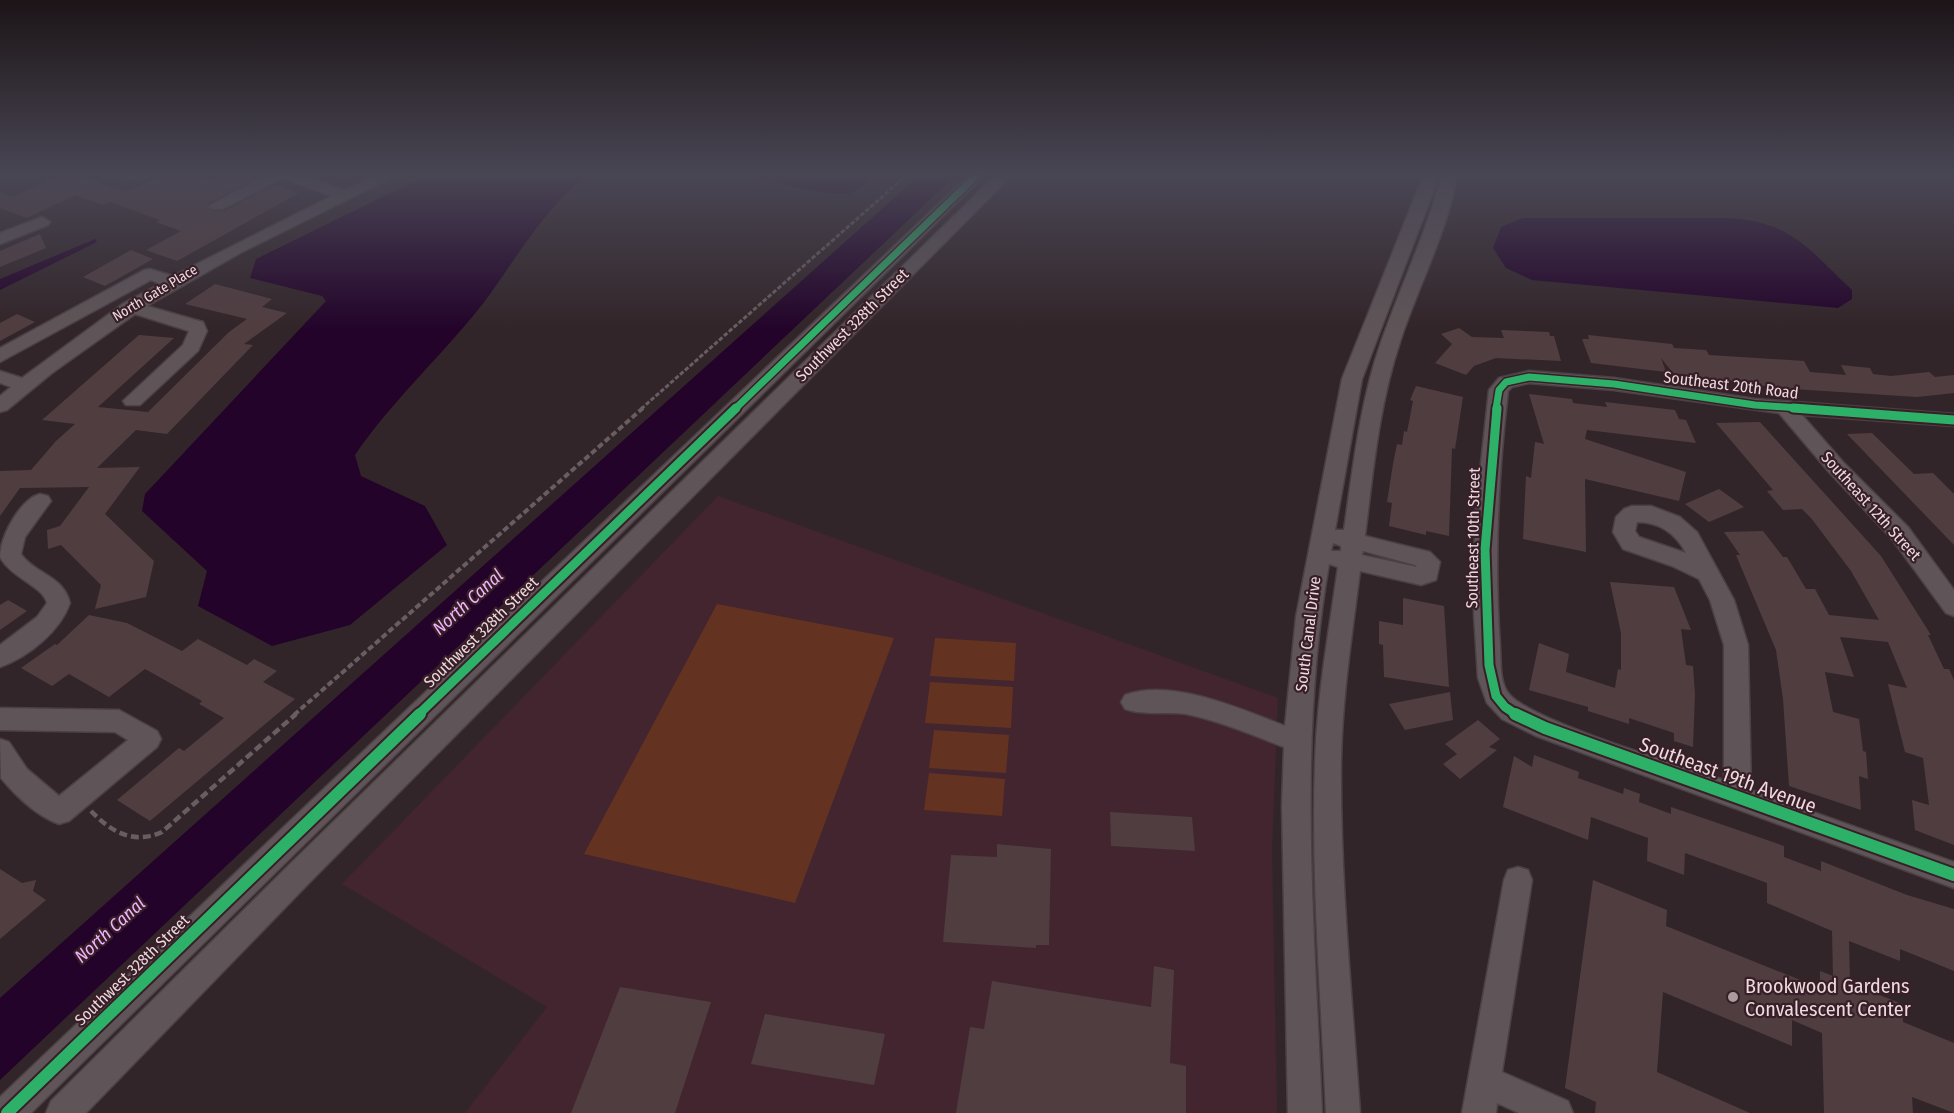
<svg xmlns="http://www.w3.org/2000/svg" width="1954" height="1113" font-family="'Fira Sans Condensed',sans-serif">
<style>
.built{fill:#42252e}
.green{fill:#643221}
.water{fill:#23032a}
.building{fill:#503d40}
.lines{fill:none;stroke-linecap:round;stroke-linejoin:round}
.minor-casing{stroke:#4b4043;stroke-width:3}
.path-far2{stroke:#685e61;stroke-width:3;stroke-dasharray:4.5 2;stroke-linecap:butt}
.path-far1{stroke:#685e61;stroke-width:4;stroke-dasharray:6 3;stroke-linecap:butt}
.path{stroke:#685e61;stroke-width:4.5;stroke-dasharray:8 4;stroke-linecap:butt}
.minor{fill:#5f5558;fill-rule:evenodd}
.cycleway-far2-casing{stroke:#381f27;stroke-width:10}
.cycleway-far1-casing{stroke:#381f27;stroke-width:13}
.cycleway-casing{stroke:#381f27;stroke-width:16}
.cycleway-far2{stroke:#2db169;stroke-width:7}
.cycleway-far1{stroke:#2db169;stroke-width:9}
.cycleway{stroke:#2db169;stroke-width:12}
.poi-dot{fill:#ab9b9f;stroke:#381f27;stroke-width:2}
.labels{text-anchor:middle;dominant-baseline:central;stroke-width:4.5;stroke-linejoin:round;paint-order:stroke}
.far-street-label{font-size:14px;fill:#ecdadf;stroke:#381f27}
.street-label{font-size:16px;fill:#ecdadf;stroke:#381f27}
.water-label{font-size:18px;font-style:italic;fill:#efb4fd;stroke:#381f27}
.near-street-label{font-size:20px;fill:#ecdadf;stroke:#381f27}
.near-poi-label{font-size:20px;fill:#ecdadf;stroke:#381f27;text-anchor:start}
</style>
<rect width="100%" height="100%" fill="#322529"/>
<path class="built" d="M718,496L1278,698L1272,850L1277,1113H465L547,1007L342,884Z"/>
<path class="green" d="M717,604L894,638L795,903L584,854Z
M935,638L1016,643L1014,681L930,676Z
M930,682L1013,687L1011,728L925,723Z
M934,730L1009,735L1006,773L929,768Z
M929,773L1005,779L1002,816L924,810Z"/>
<path class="water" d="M429,174H589C544,208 518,256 485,301C444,354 393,399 355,455L361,476L425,506L447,545L350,625L272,646L198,606L207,571L142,511L145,494L326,301L322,296L250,278L256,259Z
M745,174H876C868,181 861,189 850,193C834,198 762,180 745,174Z
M921,174H957L0,1080V998Z
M1523,218H1725C1790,220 1808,249 1852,290V299L1838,308L1532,280L1506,268L1493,248L1501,227Z
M95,239L97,240L95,243L0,290V279Z"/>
<path class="building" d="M64,174H73L126,192L165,174H190L209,180L222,174H241L255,178L208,204L211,211H224L274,185L299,193L177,261L146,250L181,231L156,222L160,220L110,202L103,205L75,195L27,218L0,208V192L13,197Z
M40,234L46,248L0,267V251Z
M131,250L153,259L105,286L83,277Z
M215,284L272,299L262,307L287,313L244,344L253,345L167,434L136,430L97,468L140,467L105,514L154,561L146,597L95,609L101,585L61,545L48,549L47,530L60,526L89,487L20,488L0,516V471L31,470L56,441L75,424L42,420L139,335L174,338L98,407L148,412L229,332L247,319L185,304Z
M17,314L35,322L0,341V323Z
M1459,328L1472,337L1504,338L1501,330L1549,332L1550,336H1554L1561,361L1496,358L1474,366L1466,375L1435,363L1452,344L1441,334Z
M1588,335L1672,344L1674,348L1706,350L1709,355L1804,361L1810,372L1846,375L1841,365L1870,368L1873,374L1891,376L1929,372L1935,377L1954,375V393L1917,397L1778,388L1673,373L1661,358L1666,372L1591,363L1582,339H1589Z
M1416,386L1463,397L1455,449L1452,448L1449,536L1426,531V535L1389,526L1392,503L1387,502L1393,464L1397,444L1402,445L1404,431L1407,432L1413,401L1410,400Z
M1529,394L1572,399L1573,403L1607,407L1605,402L1675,410L1679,419L1686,420L1696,443L1587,430L1585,439L1686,472L1679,501L1585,479L1586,552L1523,539L1526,476L1531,478L1535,442L1544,444Z
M1760,422L1881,556L1931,635H1928L1944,669H1949L1954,680V845L1915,830L1912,800L1929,805L1923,758L1905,752L1888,684L1907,688L1888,642L1840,637L1854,677L1825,672L1833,712L1859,719L1863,751L1866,752L1868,779L1859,776L1861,810L1789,786L1783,699L1776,650L1736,555H1740L1724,532L1763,531L1783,557H1787L1806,589H1815L1829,615L1879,620L1851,571L1811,518L1802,509L1783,510L1767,491L1773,490L1716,423Z
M1872,433L1914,474L1933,473L1954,494V545L1847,434Z
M1719,489L1744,507L1709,522L1685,504Z
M1610,582L1674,587L1691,630L1681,629L1686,665L1693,666L1695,694L1693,747L1674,741V733L1629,718V724L1588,711V707L1529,690L1539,643L1569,654L1566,672L1615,688L1618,669L1621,670V633Z
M1403,598L1444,606L1449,687L1384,677L1383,645L1379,644V621L1403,625Z
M8,600L27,611L0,630V605Z
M89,615L127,623L182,651L198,639L247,665L254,659L277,671L263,682L295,699L150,821L117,800L179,748L184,751L224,718L199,704L202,701L145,669L109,697L69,674L52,686L21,668L55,644L57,645Z
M1450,692L1453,720L1405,730L1389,704Z
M1478,720L1500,739L1489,747L1497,750L1460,779L1443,764L1457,754L1445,744Z
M1534,755L1579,772L1578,778L1623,794L1624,788L1640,794L1639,802L1671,814V807L1784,846V857L1821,871V861L1907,895L1954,909V971L1900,949V961L1849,941L1850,983L1902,1004L1903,1022L1954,1043V1113L1912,1097L1913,1113H1824L1822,1033L1792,1020V1046L1663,992L1657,1072L1750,1113H1595L1596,1102L1565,1088L1593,880L1667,910L1666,926L1820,988V971L1833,976L1832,931L1767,903V883L1751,877L1685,853L1684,875L1647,861L1648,838L1591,817L1588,840L1503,807L1514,756L1532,767Z
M1110,812L1192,817L1195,851L1111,846Z
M997,844L1051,849L1049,945H1036V948L943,942L951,855L997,857Z
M0,869L22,883L36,880L33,891L46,900L0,939Z
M1154,966L1174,970L1170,1063L1186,1066V1113H956L970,1027L984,1029L992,981L1151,1007Z
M620,987L711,1002L675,1113H571Z
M765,1014L885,1034L874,1085L751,1064Z"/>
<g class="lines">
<defs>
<path id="minor" d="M117,174H150C143,181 124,181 117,174Z
M268,174H298L345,190L380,174H399L242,252L147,306L203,322L207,331L198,351L140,405H126L123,401L183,345L189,331L135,314L52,373L7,410L0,412V396L11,387L0,383V371L22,378L124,303L160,284L151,280L0,362V348L144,270L150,269L173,276L332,196L282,178L223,209H211L209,206Z
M970,174H986L31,1113H0V1097Z
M997,174H1013L310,882L86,1113H46L51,1101L290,864Z
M1424,174H1440L1362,379L1335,530H1344C1353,467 1360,402 1381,342C1401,285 1427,232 1442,174H1457C1448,232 1418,286 1400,342C1379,405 1373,471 1365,536L1430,552L1440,562L1436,580L1421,585L1360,571C1352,635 1342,698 1341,762C1340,879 1352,996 1360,1113H1326C1321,996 1311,878 1315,762C1317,696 1329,631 1338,567L1329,564C1297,746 1315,930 1322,1113H1288L1282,805L1284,747C1252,735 1220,721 1186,714C1166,711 1144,716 1125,709L1121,702L1125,695C1172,678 1241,709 1285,726L1296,617L1342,379ZM1333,543L1341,546V551H1331ZM1363,551L1415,565L1417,567L1362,555Z
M42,217L50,222L48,225L0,244V233Z
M1529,371L1614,378L1755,399L1954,414V426L1802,415L1843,462L1908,527L1954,590V616L1946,613L1892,539L1829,472L1779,413L1614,390L1529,383L1512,387L1508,391C1498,476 1494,560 1500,646C1501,660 1499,682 1509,694C1531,721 1683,766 1724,780V645L1710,600L1699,579L1672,566L1623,549L1613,532L1616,517L1624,509L1632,506H1651L1680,517L1697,532L1734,600L1748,645L1751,790L1954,862V888L1536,736L1502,719L1487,703L1478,678L1474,614L1475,518L1489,390L1499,378ZM1637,522C1660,522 1676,534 1686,553L1639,537L1635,531Z
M40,494L48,496L51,501L25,537L21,554C36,575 63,575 70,603C60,631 29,657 0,667V645L37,617L47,603C43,586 11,578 0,557C0,537 20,499 40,494Z
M0,708L119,710L157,731L161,739L157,747L69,821L59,824C37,816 16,796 1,778L0,739L9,742L27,769L59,796L128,740L115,732L0,730Z
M1518,867L1528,870L1532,880L1502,1072L1568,1101L1573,1113H1519L1497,1103L1496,1113H1462L1504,880L1508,870Z"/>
</defs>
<use href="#minor" class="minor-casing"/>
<path class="path-far2" d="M641,409L908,174"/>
<path class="path-far1" d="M294,715L643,408"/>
<path class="path" d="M91,811C111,832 134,845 162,832L296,714"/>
<use href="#minor" class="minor"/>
<defs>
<path id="cycleway-far2" d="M735,409L978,174
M1496,409L1499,390L1506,382L1529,377L1614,384L1755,405L1813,409"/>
<path id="cycleway-far1" d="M1497,408L1485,550L1489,665L1496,696L1505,707L1517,715
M1793,408L1954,420
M418,715L736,408"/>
<path id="cycleway" d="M1515,714L1545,728L1954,875
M7,1113L420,714"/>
</defs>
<use href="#cycleway-far2" class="cycleway-far2-casing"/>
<use href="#cycleway-far1" class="cycleway-far1-casing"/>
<use href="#cycleway" class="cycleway-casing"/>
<use href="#cycleway-far2" class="cycleway-far2"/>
<use href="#cycleway-far1" class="cycleway-far1"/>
<use href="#cycleway" class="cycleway"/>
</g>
<linearGradient id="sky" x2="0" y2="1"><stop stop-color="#1c1417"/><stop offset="0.53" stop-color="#494654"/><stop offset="1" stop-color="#494654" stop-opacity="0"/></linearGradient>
<rect width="1954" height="329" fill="url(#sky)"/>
<circle class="poi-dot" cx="1733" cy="997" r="6"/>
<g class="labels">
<g class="far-street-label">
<text transform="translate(155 293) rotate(-31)">North Gate Place</text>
</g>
<g class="street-label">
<text transform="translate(852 325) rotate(-45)">Southwest 328th Street</text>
<text transform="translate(1731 385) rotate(7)">Southeast 20th Road</text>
<text transform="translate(1871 506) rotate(48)">Southeast 12th Street</text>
<text transform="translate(1473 538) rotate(-89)">Southeast 10th Street</text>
<text transform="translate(481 632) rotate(-44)">Southwest 328th Street</text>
<text transform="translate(1308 634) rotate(-83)">South Canal Drive</text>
<text transform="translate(132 970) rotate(-44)">Southwest 328th Street</text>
</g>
<g class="water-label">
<text transform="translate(468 602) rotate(-42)">North Canal</text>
<text transform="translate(110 930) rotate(-42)">North Canal</text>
</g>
<g class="near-street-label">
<text transform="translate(1728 775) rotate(20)">Southeast 19th Avenue</text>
</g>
<g class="near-poi-label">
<text x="1745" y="986">Brookwood Gardens<tspan x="1745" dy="23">Convalescent Center</tspan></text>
</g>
</g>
</svg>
